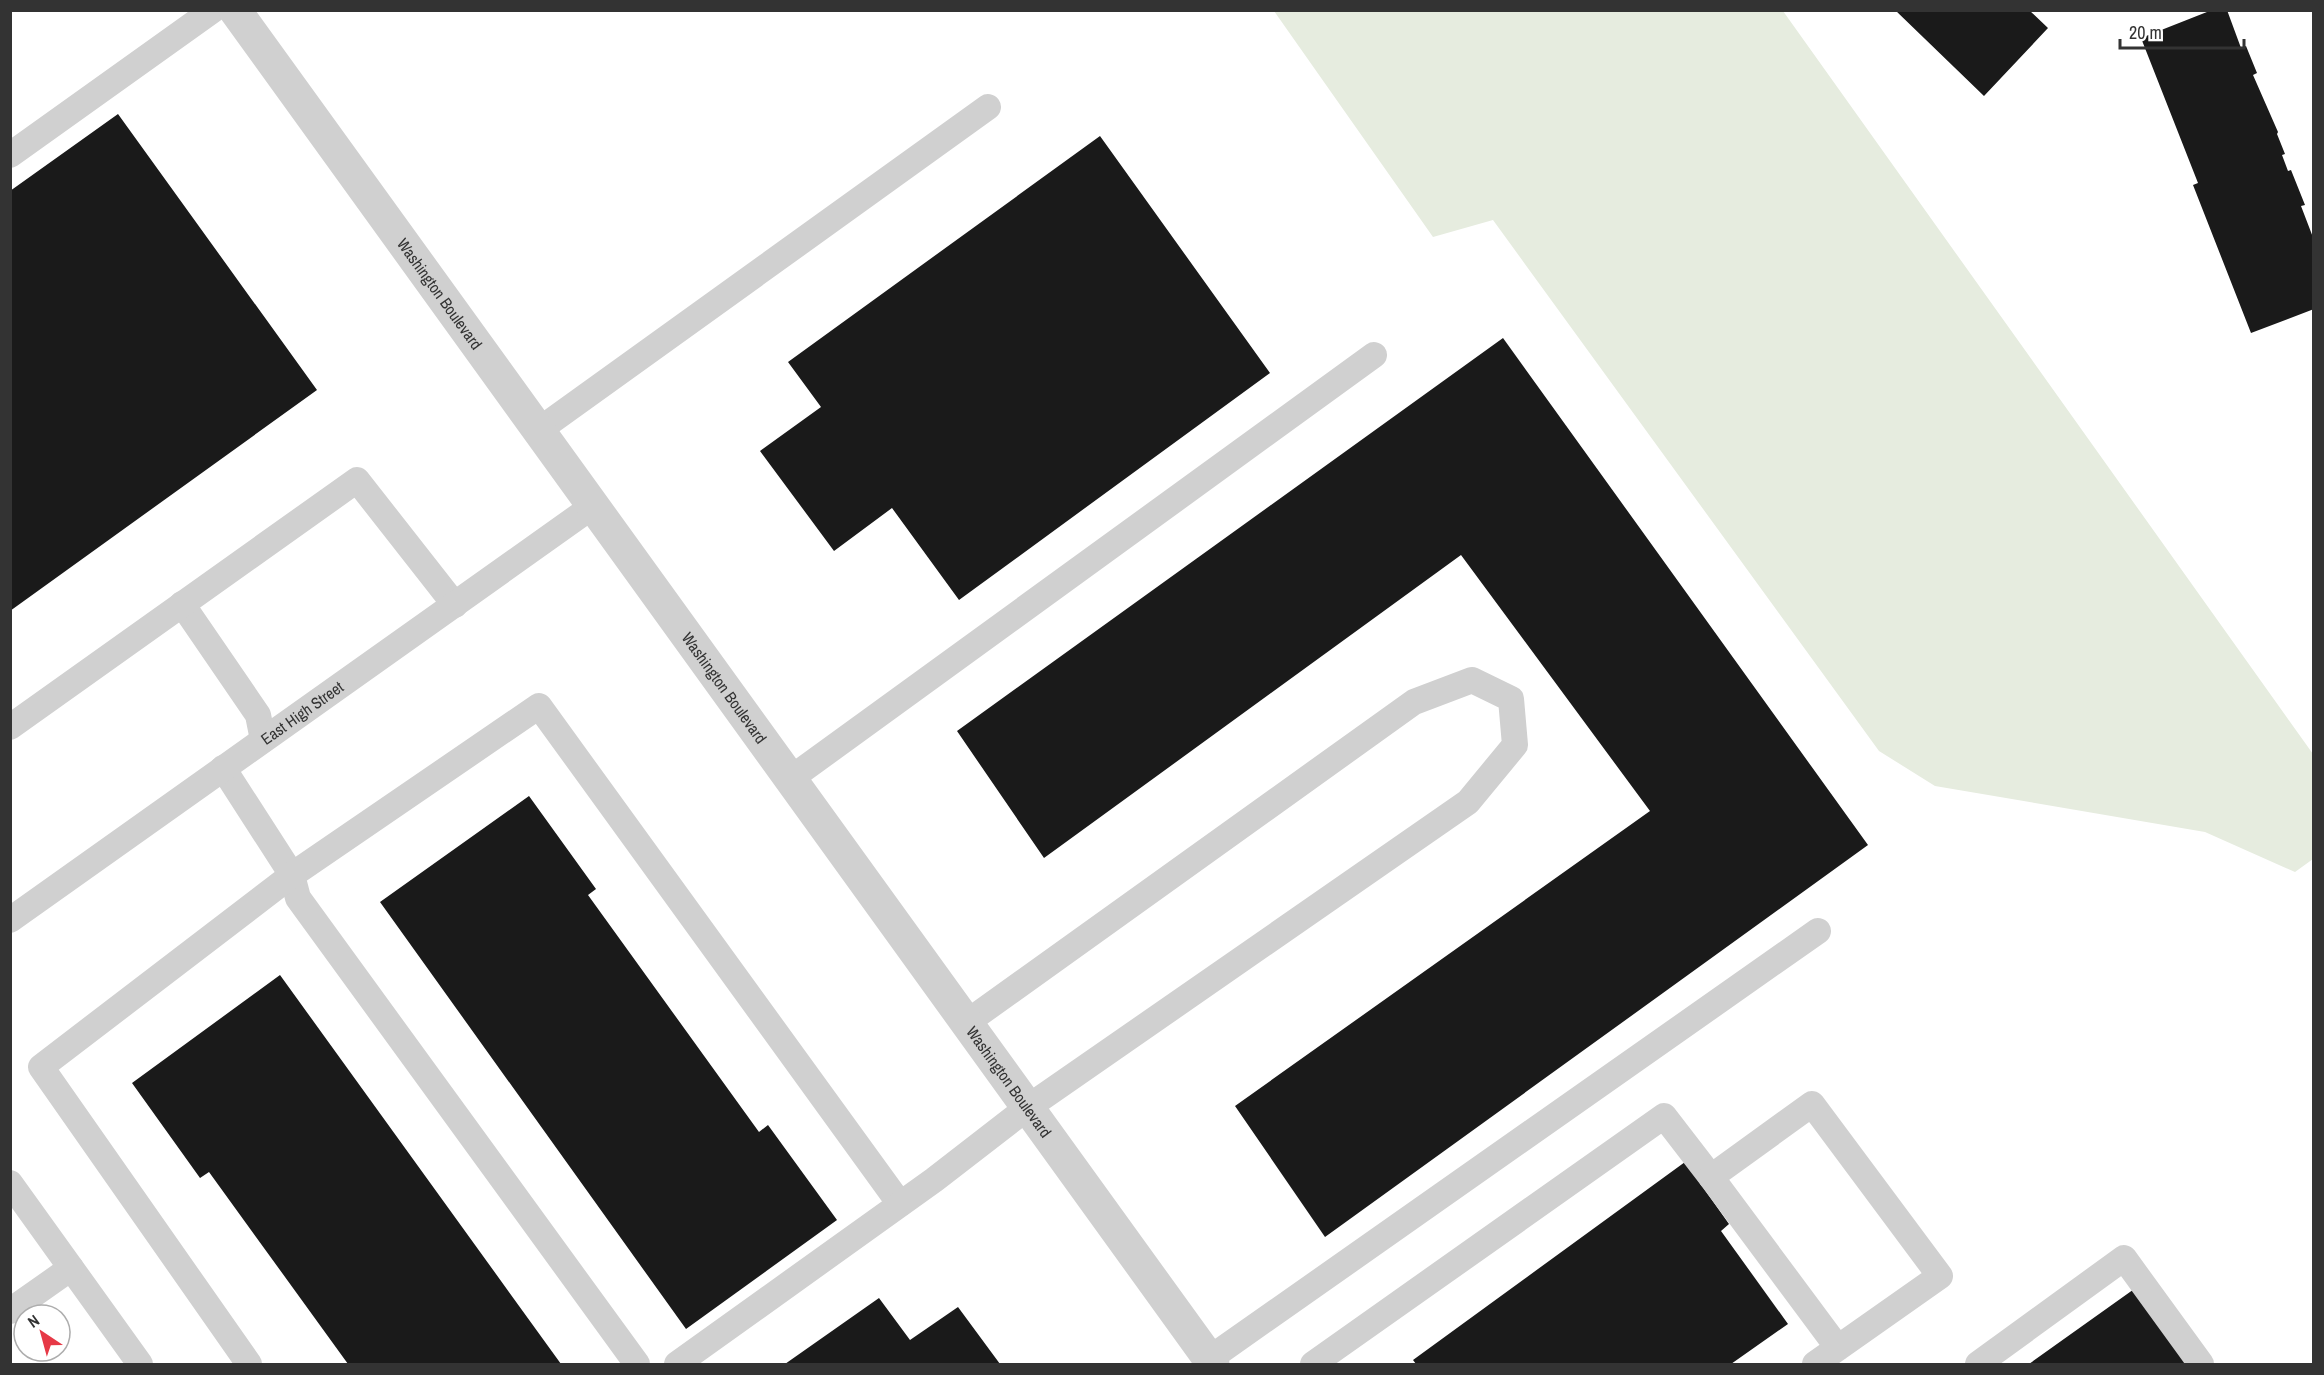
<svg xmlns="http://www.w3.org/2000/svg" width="2324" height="1375" font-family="'Archivo Narrow',sans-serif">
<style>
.green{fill:#e6ecdf}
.building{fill:#1a1a1a}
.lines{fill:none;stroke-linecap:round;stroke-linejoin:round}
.lane{stroke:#d0d0d0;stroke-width:26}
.street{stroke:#d0d0d0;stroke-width:33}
.labels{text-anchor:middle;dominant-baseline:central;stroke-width:6;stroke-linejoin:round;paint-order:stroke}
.street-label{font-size:16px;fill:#333;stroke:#fff}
</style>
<rect width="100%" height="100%" fill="#fff"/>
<path class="green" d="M1274,11H1783L2313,754V859L2295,872L2205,832L1935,786L1879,751L1493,220L1433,237Z"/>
<path class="building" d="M1895,10H2029L2048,28L1984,96Z
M2212,10H2227L2241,48L2246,46L2257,73L2253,75L2278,132L2277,134L2285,154L2282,155L2288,171L2291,170L2305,205L2301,206L2314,240V309L2251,333L2193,185L2198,183L2141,38Z
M118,114L317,390L10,611V191Z
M1100,136L1270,373L959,600L892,508L834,551L760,451L821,407L788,362Z
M1503,338L1868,845L1325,1237L1235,1106L1650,811L1461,555L1044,858L957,731Z
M529,796L596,889L588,895L759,1132L768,1125L837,1220L686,1329L380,902Z
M280,975L561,1364H348L209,1172L200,1178L132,1083Z
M1685,1162L1729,1224L1721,1231L1788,1324L1731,1364H1416L1413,1360Z
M2137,1287L2196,1364H2029Z
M879,1298L910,1340L958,1307L1000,1364H785Z"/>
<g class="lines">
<g class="lane">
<path d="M10,155L213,10"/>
<path d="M539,430L988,107"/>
<path d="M182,604L258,715L263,740"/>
<path d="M10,727L357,480L455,605"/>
<path d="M223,768L292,875L298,898L637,1364"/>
<path d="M790,779L1374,355"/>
<path id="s1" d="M10,920L593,506"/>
<path d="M10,1183L140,1364"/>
<path d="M10,1311L71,1268"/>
<path d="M1209,1359L1818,931"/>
<path d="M249,1364L41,1067L292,875L539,706L900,1204"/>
<path d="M677,1364L934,1180L1027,1108L1468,802L1515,745L1511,699L1472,680L1414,702L966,1023"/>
<path d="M1313,1364L1664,1116L1711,1177"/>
<path d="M1815,1364L1940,1276L1812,1104L1711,1177L1838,1348"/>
<path d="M1978,1364L2124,1258L2201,1364"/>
</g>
<path class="street" id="s2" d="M235,10L1213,1364"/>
</g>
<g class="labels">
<g class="street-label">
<text stroke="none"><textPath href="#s2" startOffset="350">Washington Boulevard</textPath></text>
<text stroke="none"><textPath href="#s2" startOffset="836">Washington Boulevard</textPath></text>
<text stroke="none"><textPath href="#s1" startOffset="358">East High Street</textPath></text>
<text stroke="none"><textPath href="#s2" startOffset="1322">Washington Boulevard</textPath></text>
</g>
</g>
<rect width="2324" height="1375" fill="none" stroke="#333333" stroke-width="24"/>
<g transform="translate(42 1333) rotate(324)"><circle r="28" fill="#ffffff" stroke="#adadad" stroke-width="1.5"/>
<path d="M0-4.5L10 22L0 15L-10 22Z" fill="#e63946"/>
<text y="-9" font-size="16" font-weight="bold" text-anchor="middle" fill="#333333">N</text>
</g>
<path d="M2120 39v9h124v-9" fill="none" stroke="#333333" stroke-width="3"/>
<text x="2129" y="39" font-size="18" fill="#333333" stroke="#ffffff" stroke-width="4.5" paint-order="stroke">20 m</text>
</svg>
